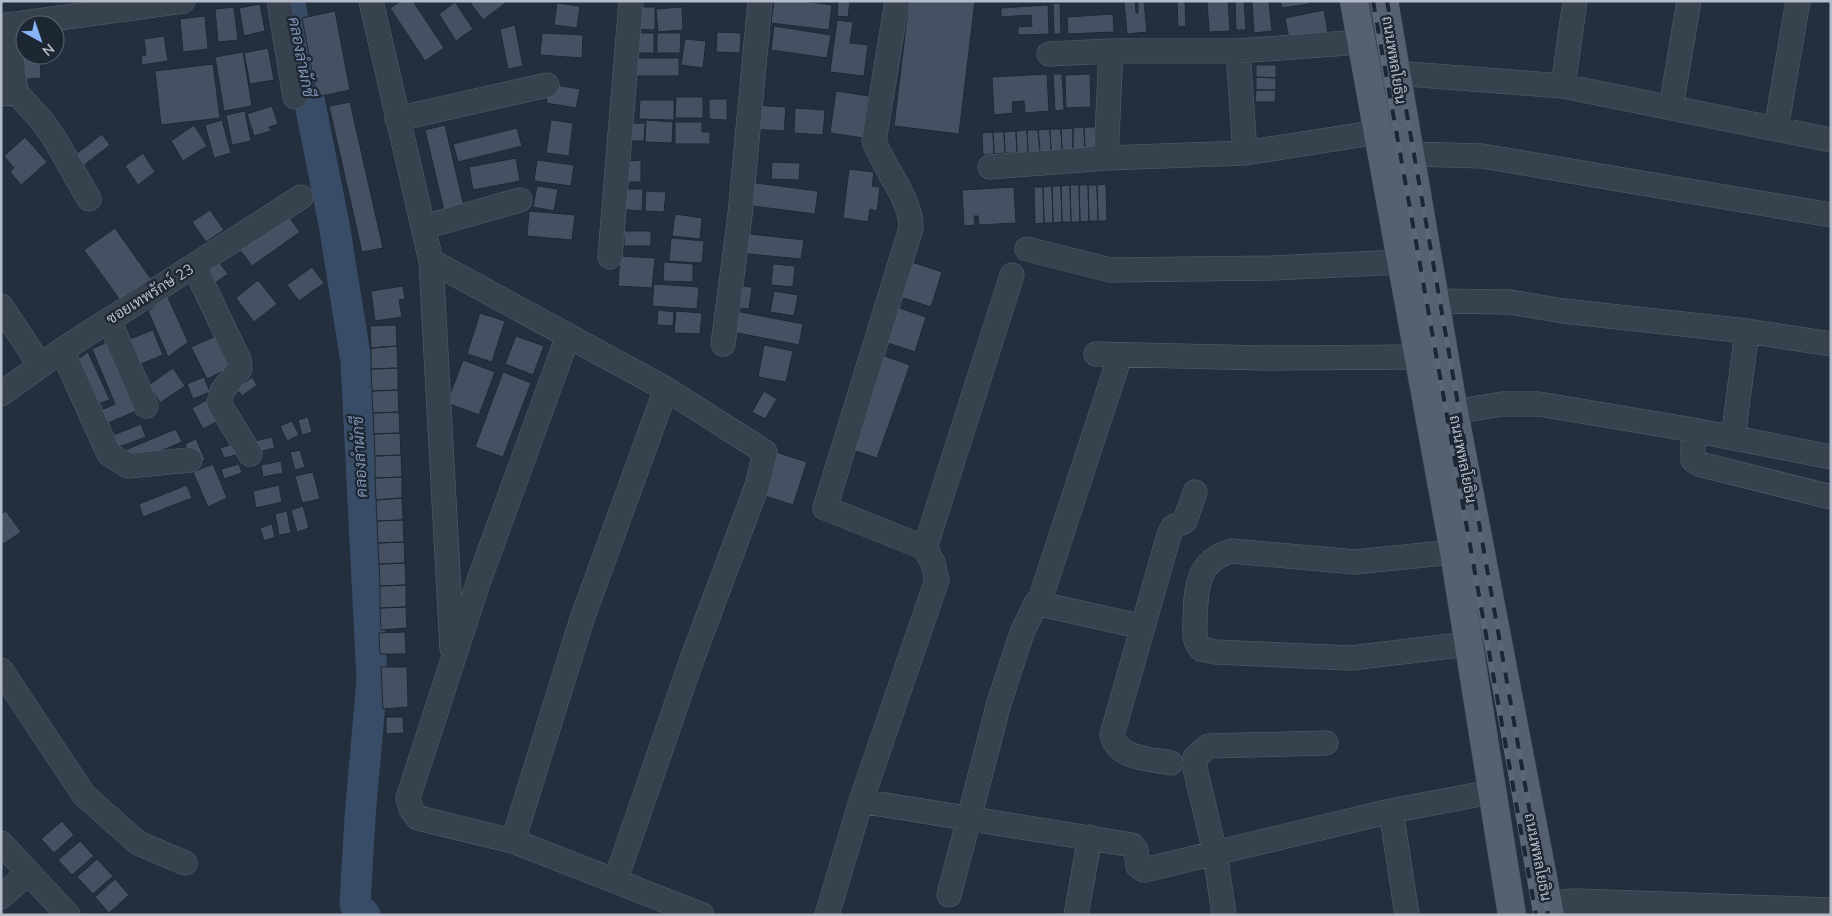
<svg xmlns="http://www.w3.org/2000/svg" width="1832" height="916" font-family="'Nunito Sans',Sarabun,sans-serif">
<style>
.lines{fill:none;stroke-linecap:round;stroke-linejoin:round}
.river{stroke:#394c67;stroke-width:31}
.building{fill:#455162;stroke:#1f2835}
.minor-casing{stroke:#565f6c;stroke-width:25}
.major-casing{stroke:#414a57;stroke-width:29}
.minor{stroke:#38414e;stroke-width:24}
.major{stroke:#56606e;stroke-width:28}
.rail-casing{stroke:#5a6575;stroke-width:5.5}
.rail{stroke:#1d2633;stroke-width:4;stroke-dasharray:11;stroke-linecap:butt}
.labels{text-anchor:middle;dominant-baseline:central;stroke-width:4.5;stroke-linejoin:round;paint-order:stroke}
.street-label{font-size:15px;fill:#b4bcc9;stroke:#1d2633}
.water-label{font-size:16px;font-style:italic;fill:#7c92b1;stroke:#1d2633}
</style>
<rect width="100%" height="100%" fill="#242f3e"/>
<g class="lines">
<path class="river" d="M290,4L334,224L356,361L372,679L360,818L355,904L365,915"/>
</g>
<path class="building" d="M401,1H413L444,48L425,61L390,8Z
M469,1H508L483,20Z
M774,1H802L832,5L829,30L771,23Z
M838,1H850L848,17L837,16Z
M909,1H975L959,134L894,126Z
M1124,1H1135L1136,13H1138V2L1144,1L1147,32L1127,34Z
M1177,1H1185L1186,26L1178,27Z
M1207,1H1228L1230,31L1209,32Z
M1235,1H1244L1246,30H1236Z
M1252,1H1269L1272,31L1254,33Z
M1280,1H1309V4L1282,8Z
M455,2L473,29L456,41L439,14Z
M557,3L580,6L577,28L554,25Z
M1060,3L1061,34H1054L1053,4Z
M260,4L265,31L244,36L239,8Z
M1048,5L1049,34L1018,35V27L1032,26L1031,15L1001,17V8Z
M234,7L238,40L218,42L215,9Z
M634,7H655V30L634,29Z
M682,7L683,30L658,32L656,9Z
M1324,10L1328,32L1289,39L1285,18Z
M335,11L350,90L317,97L302,18Z
M1113,14L1114,32L1068,34L1067,17Z
M205,16L208,49L183,52L180,19Z
M837,20L853,22L850,43L868,45L864,76L830,72Z
M515,25L523,66L508,69L500,29Z
M774,26L831,35L827,58L771,50Z
M717,32L741,33L740,53L716,52Z
M25,33V55H40L41,78L16,80L13,34Z
M542,33L583,35L582,58L540,55Z
M633,33H654V53H632Z
M657,33H681L680,53H657Z
M164,36L168,61L142,65L141,56L146,55L144,39Z
M685,39L706,41L703,68L681,65Z
M268,48L274,80L250,84L244,53Z
M243,52L252,106L224,111L215,57Z
M630,58H679V76H628Z
M213,64L220,118L161,125L155,71Z
M1256,65H1276V78L1256,77Z
M1047,74L1049,111L1025,113L1024,101L1012,102L1013,113L994,115L992,77Z
M1053,74H1062L1064,110L1055,111Z
M1090,74L1091,107L1066,108L1065,75Z
M1256,77L1276,78V90H1256Z
M549,84L580,89L576,108L546,103Z
M1256,90H1276L1275,102H1255Z
M836,91L869,96L863,138L830,133Z
M676,97H703V118H675Z
M709,99H727V120L709,119Z
M640,100H674V120L639,119Z
M350,102L383,248L362,252L329,106Z
M752,105L786,107L784,131L750,129Z
M272,106L278,124L269,127L271,131L254,136L247,114Z
M795,108L825,110L823,135L794,133Z
M245,111L251,141L232,145L226,115Z
M222,120L231,153L214,158L205,125Z
M551,120L573,123L569,156L546,153Z
M646,120L673,122L672,143L645,142Z
M675,122H702V132H710V144H675Z
M645,123L644,141H624V124Z
M194,125L207,146L183,161L171,141Z
M445,125L465,211L445,215L425,130Z
M1084,127L1085,149L1073,150V128Z
M1084,127H1095L1096,149H1085Z
M517,128L522,146L458,162L453,144Z
M1073,128V150H1062L1061,129Z
M1050,129L1051,151L1040,152L1038,130Z
M1050,129H1061L1062,150L1051,151Z
M1027,130L1028,152L1017,153L1016,131Z
M1027,130H1038L1040,152H1028Z
M1016,131L1017,153H1005L1004,132Z
M993,132L994,154L983,155L982,133Z
M993,132H1004L1005,153L994,154Z
M102,134L110,145L79,169L71,158Z
M25,137L47,162L21,185L10,172L14,168L4,156Z
M143,153L155,172L138,185L125,166Z
M516,158L520,181L473,190L469,167Z
M537,160L574,165L571,186L534,181Z
M641,160V182H628V161Z
M772,162L800,163L799,180L771,179Z
M849,169L874,172L872,186L880,187L877,211L870,209L868,222L843,218Z
M748,182L818,191L815,214L745,205Z
M1106,184L1107,221H1098L1097,185Z
M1070,185L1071,222H1062L1061,186Z
M1070,185H1079L1080,222H1071Z
M1079,185H1088L1089,221L1080,222Z
M1088,185H1097L1098,221H1089Z
M537,186L558,189L554,211L533,207Z
M1052,186L1053,223H1044L1043,187Z
M1052,186H1061L1062,222L1053,223Z
M1014,187L1016,223L979,225L978,216H974L975,225L964,226L962,190Z
M1034,187H1043L1044,223L1035,224Z
M618,189H643L642,211L618,209Z
M646,191L666,192L664,212L645,211Z
M210,210L224,230L206,242L192,222Z
M285,211L300,232L252,266L237,246Z
M529,211L575,215L572,240L527,236Z
M675,214L702,218L700,239L672,236Z
M115,228L151,279L120,300L84,250Z
M624,231H651V246H624Z
M742,233L804,240L801,259L738,253Z
M671,238L704,241L702,263L669,261Z
M620,256L655,258L652,288L618,286Z
M906,260L942,272L931,307L894,295Z
M219,262L228,274L209,287L201,275Z
M664,262L693,264V282L663,281Z
M773,264L795,266L793,287L771,285Z
M312,267L324,283L299,301L287,285Z
M258,280L277,304L254,322L236,298Z
M654,284L699,287L697,309L652,306Z
M732,285L752,287L749,309L729,307Z
M403,286L405,299L399,300L402,317L375,321L371,291Z
M774,291L798,295L794,316L770,312Z
M167,295L188,342L168,357L148,311Z
M890,305L926,317L915,352L879,340Z
M658,310L674,312L673,326L657,325Z
M731,310L803,324L799,345L727,331Z
M676,311L702,313L700,334L674,333Z
M480,313L505,321L492,362L467,354Z
M396,325L397,346L371,348L370,326Z
M153,330L163,355L136,366L125,341Z
M216,336L231,367L207,379L191,347Z
M516,336L544,346L533,375L505,364Z
M107,342L136,411L101,426L95,413L115,404L92,349Z
M764,345L793,351L786,382L758,377Z
M397,346L398,368L371,369V348Z
M88,352L110,400L94,405L72,363Z
M879,354L910,365L877,458L846,448Z
M463,360L495,372L479,415L447,403Z
M173,368L185,386L160,403L149,385Z
M398,368V390L372,391L371,369Z
M503,372L531,383L503,457L475,447Z
M204,377L210,392L193,399L187,384Z
M252,377L257,385L242,396L237,389Z
M398,390L399,412L373,413L372,391Z
M764,391L777,399L765,419L752,412Z
M207,400L218,421L203,429L192,408Z
M399,412L400,433L374,434L373,413Z
M308,417L312,432L302,435L298,420Z
M292,421L299,435L287,441L280,426Z
M141,424L146,437L111,450L106,438Z
M176,429L182,442L131,463L125,450Z
M400,433L401,455L375,456L374,434Z
M272,437L275,448L258,452L255,441Z
M196,439L205,460L194,465L185,444Z
M236,443L239,454L224,458L220,448Z
M300,450L305,467L295,470L290,452Z
M776,452L807,462L793,505L762,495Z
M401,455L402,477L375,478V456Z
M281,461L283,473L263,477L261,465Z
M213,464L227,498L208,507L193,472Z
M239,464L242,473L224,479L221,469Z
M313,472L320,499L302,503L295,476Z
M402,477V498L376,500L375,478Z
M187,485L192,498L143,517L139,504Z
M279,485L282,502L256,508L253,491Z
M402,498L403,520L377,521L376,500Z
M303,506L309,528L297,532L291,510Z
M6,511L21,532L2,545L1,514Z
M287,511L291,533L279,535L275,514Z
M403,520L404,542L378,543L377,521Z
M272,524L275,537L264,541L260,528Z
M404,542L405,563L379,564L378,543Z
M405,563L406,585L380,586L379,564Z
M406,585V607L380,608V586Z
M406,607L407,628L381,630L380,608Z
M405,632L406,654H380L379,633Z
M381,667H407L408,707L383,709Z
M386,717H403L404,733L386,734Z
M62,821L74,835L54,853L41,839Z
M80,841L94,856L72,875L58,860Z
M97,859L113,876L93,894L77,877Z
M115,879L129,895L109,913L95,897Z"/>
<g class="lines">
<defs>
<path id="minor" d="M279,1L295,97
M371,1L431,261L452,648
M1,26L183,1
M1238,51L1245,153
M1049,54L1111,51H1238L1361,42
M1395,73L1563,86L1831,140
M1563,86L1575,1
M16,92L43,122L56,141L89,199
M1,94L16,92L7,25
M1671,107L1689,1
M397,119L547,85
M1776,129L1798,1
M1410,154L1482,156L1831,215
M1106,158L1111,51
M990,167L1106,158L1245,153L1378,132
M424,227L520,200
M1027,249L1110,270L1272,268L1402,262
M610,257L631,1
M431,261L666,389L765,452L757,486L691,662L616,879
M194,266L239,360L240,369L222,391L219,403L250,454
M1435,301L1510,302L1563,311L1747,331L1831,344
M1,306L40,365
M109,320L146,406
M568,336L478,583L408,798L411,809L418,818L513,841L702,915
M723,344L740,215L760,1
M62,350L109,454L128,466L190,460
M1096,354L1264,358L1419,357
M1,394L62,350L301,197
M1454,412L1502,404H1539L1693,430L1831,457
M1693,430V460L1699,464L1831,497
M1733,438L1747,331
M925,548L1012,275
M1454,552L1355,562L1232,551C1197,560 1196,588 1195,619C1195,630 1193,640 1201,649L1216,652L1351,658L1468,644
M1043,591L1120,356
M1,670L84,795L138,843L185,863
M1171,763C1150,759 1118,759 1112,735L1169,535L1173,527L1185,521L1195,492
M861,801L1132,845L1136,850L1138,866L1144,870L1391,811L1491,792
M1391,811L1407,915
M513,841L582,619L666,389
M1,843L68,915
M949,895L999,703L1022,633L1036,603L1143,627
M1,897L28,873
M1547,902L1579,901L1831,910
M827,915L861,801L937,580L933,563L925,548L825,508L911,228C912,201 884,168 874,141L897,1
M1076,915L1090,837
M1224,915L1215,853L1195,768V758L1208,746L1326,743"/>
<path id="major" d="M1354,1L1454,552L1512,915
M1384,1L1454,412L1550,915"/>
</defs>
<use href="#minor" class="minor-casing"/>
<use href="#major" class="major-casing"/>
<use href="#minor" class="minor"/>
<use href="#major" class="major"/>
<defs>
<path id="rail" d="M1373,1L1536,915
M1387,1L1548,915"/>
</defs>
<use href="#rail" class="rail-casing"/>
<use href="#rail" class="rail"/>
</g>
<g class="labels">
<g class="street-label">
<text transform="translate(1394 60) rotate(81)">ถนนพหลโยธิน</text>
<text transform="translate(150 294) rotate(-32)">ซอยเทพรักษ์ 23</text>
<text transform="translate(1463 459) rotate(79)">ถนนพหลโยธิน</text>
<text transform="translate(1538 857) rotate(79)">ถนนพหลโยธิน</text>
</g>
<g class="water-label">
<text transform="translate(301 57) rotate(79)">คลองลำผักชี</text>
<text transform="translate(360 457) rotate(-93)">คลองลำผักชี</text>
</g>
</g>
<rect width="1832" height="916" fill="none" stroke="#b4bcc9" stroke-width="5"/>
<g transform="translate(40 40) rotate(140)"><circle r="24" fill="#1d2633" stroke="#59626f"/>
<path d="M0-4L9 19L0 12L-9 19Z" fill="#8ab4f8"/>
<text y="-8" font-size="14" font-weight="bold" text-anchor="middle" fill="#b4bcc9">N</text>
</g>
</svg>
